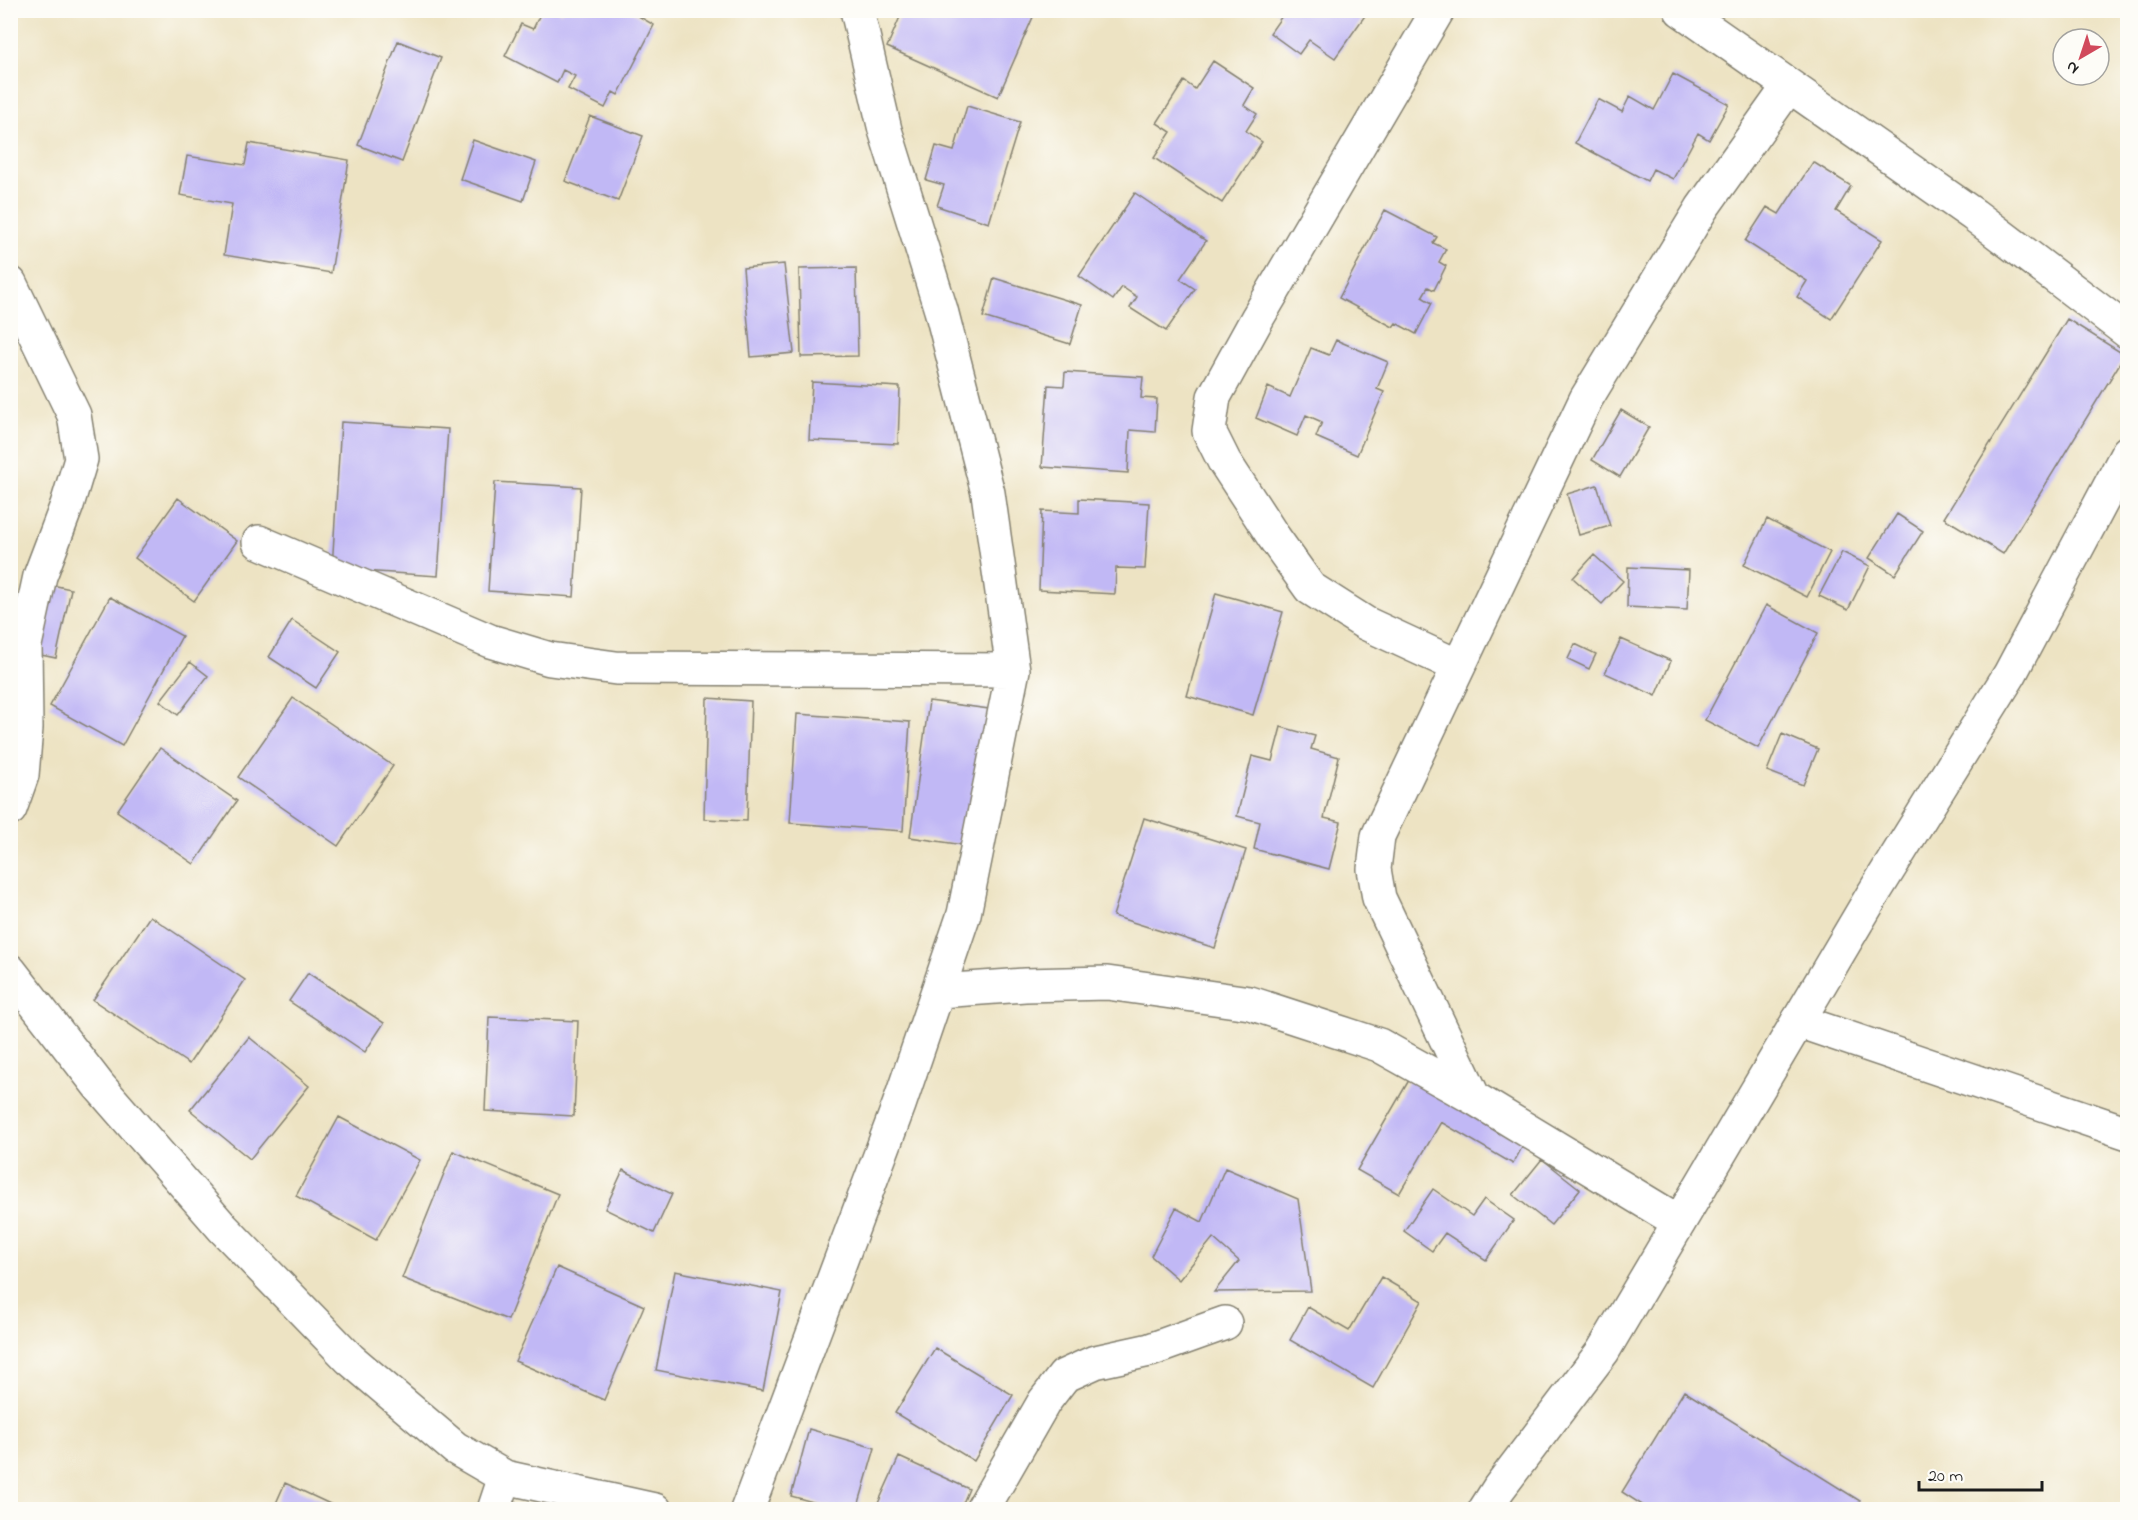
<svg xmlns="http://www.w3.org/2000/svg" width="2138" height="1520" font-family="'Indie Flower',sans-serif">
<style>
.building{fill:#c1b8f5}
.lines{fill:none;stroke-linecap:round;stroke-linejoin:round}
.minor-casing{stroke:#848070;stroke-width:36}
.tertiary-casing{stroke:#848070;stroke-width:36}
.minor{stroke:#fff;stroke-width:33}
.tertiary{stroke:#fff;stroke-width:33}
</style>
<rect width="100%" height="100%" fill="#fdfcf7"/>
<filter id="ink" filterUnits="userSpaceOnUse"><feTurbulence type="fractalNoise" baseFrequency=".0167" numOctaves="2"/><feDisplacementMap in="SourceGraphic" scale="12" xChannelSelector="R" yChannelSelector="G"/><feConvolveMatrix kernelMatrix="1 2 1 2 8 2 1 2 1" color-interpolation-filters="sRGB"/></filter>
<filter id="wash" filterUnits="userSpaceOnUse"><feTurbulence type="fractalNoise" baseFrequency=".008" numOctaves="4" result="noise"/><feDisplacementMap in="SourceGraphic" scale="24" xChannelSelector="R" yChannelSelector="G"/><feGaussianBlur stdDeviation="1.35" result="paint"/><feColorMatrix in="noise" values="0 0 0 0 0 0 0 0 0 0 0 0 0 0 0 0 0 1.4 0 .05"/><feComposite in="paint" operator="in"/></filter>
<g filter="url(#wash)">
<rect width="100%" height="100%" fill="#ede3c3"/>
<g id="blocks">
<path class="building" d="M542,10H556L561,13L563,10H628L654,25L618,95L613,92L605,108L568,89L575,76L563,70L557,83L505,56L521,24L533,29Z
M903,10H1019L1033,17L998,97L887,47Z
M1274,10H1369L1335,58L1309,40L1299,54L1270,33L1282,16Z
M398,41L441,58L402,162L358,145Z
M1213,61L1254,88L1244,105L1257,114L1246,131L1262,142L1222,203L1154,158L1171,132L1157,123L1184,81L1195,89Z
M1673,74L1729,104L1709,140L1698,133L1673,179L1653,169L1647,181L1575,143L1598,99L1622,112L1630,96L1654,110Z
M967,106L1020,122L989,223L937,206L944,185L926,180L936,146L954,151Z
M590,116L643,136L618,201L565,181Z
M473,140L536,162L523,201L460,179Z
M249,143L349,160L331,273L224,255L232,204L180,195L187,156L245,165Z
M1813,162L1851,186L1836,211L1882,240L1831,319L1797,297L1807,281L1745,241L1767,207L1779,214Z
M1135,193L1206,241L1180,279L1195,289L1166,331L1130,308L1137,297L1122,287L1113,300L1079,276Z
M1385,210L1437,237L1433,243L1446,249L1439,262L1446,266L1434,290L1428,287L1422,297L1432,303L1416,334L1396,323L1393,327L1339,298Z
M784,264L794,353L751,357L743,268Z
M856,268L858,356L801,357L799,269Z
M994,278L1082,305L1070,344L983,317Z
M2067,319L2125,355L2003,554L1944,518Z
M1336,340L1388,362L1377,389L1384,392L1357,455L1316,437L1322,422L1306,415L1297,436L1256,418L1268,387L1290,397L1311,348L1329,355Z
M1065,372L1143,377L1141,398L1157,399L1155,432L1130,430L1128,473L1042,467L1048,385L1064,386Z
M812,382L900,387L898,444L809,440Z
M1621,410L1649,427L1620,477L1592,460Z
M341,422L448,429L438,576L332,569Z
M495,482L581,487L574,597L488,591Z
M1597,485L1610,526L1579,535L1567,494Z
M178,498L237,541L194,601L135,558Z
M1079,499L1149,503L1145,569L1116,568L1115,594L1039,590L1042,511L1079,513Z
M1897,514L1923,531L1895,575L1869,558Z
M1767,519L1830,552L1807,597L1744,565Z
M1842,552L1870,566L1848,610L1819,596Z
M1594,555L1623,581L1602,604L1573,578Z
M1628,567L1689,570L1687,610L1627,607Z
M52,585L71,589L56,658L36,654Z
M1216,593L1283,612L1253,715L1187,696Z
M110,597L182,636L122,746L50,706Z
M1766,605L1818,633L1758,748L1705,720Z
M292,620L340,652L316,688L269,657Z
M1621,639L1671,661L1656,696L1605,673Z
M1575,644L1596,654L1589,669L1568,659Z
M190,662L208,676L178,715L160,701Z
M293,698L393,766L338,846L238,777Z
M707,698L751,701L747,821L704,819Z
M929,701L989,709L970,846L910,837Z
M797,714L910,722L903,831L790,823Z
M1281,727L1315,736L1311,749L1339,757L1324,818L1341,822L1329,869L1254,849L1260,822L1237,816L1252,756L1272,761Z
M1782,734L1818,749L1803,785L1767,771Z
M160,748L237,801L194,864L117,811Z
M1144,818L1246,850L1215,948L1113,916Z
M150,916L245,980L189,1064L93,1000Z
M308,973L384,1023L365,1052L289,1001Z
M489,1017L578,1021L574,1116L485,1111Z
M249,1037L309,1086L250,1159L190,1110Z
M1420,1061L1533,1127L1513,1164L1441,1122L1399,1194L1357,1170Z
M339,1117L420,1160L376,1240L296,1196Z
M453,1151L558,1194L508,1320L402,1278Z
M1542,1159L1580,1189L1551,1225L1513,1195Z
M1225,1168L1298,1199L1311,1291L1214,1292L1239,1261L1213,1238L1179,1280L1151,1256L1176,1208L1202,1222Z
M623,1170L672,1194L654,1233L605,1209Z
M1433,1189L1472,1216L1484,1199L1514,1220L1486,1260L1445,1233L1432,1251L1404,1231Z
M557,1267L644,1306L604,1400L515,1361Z
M675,1271L782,1292L763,1391L656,1370Z
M1381,1277L1422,1301L1373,1388L1290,1340L1308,1307L1349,1331Z
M935,1348L1013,1395L974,1461L895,1413Z
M1684,1391L1860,1501L1854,1510H1650L1622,1492Z
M809,1429L875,1448L857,1510H842L791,1496Z
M899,1457L969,1489L960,1510H875Z
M285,1483L343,1510H273Z"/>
</g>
</g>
<g filter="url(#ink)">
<use href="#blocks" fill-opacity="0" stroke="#848070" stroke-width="1.5"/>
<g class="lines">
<defs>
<path id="minor" d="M1438,10L1258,317L1214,397L1209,431L1224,461L1273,536L1310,588L1365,623L1458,666
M1681,10L1974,215L2128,332
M10,283L74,415L81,459L67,505L40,576L25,645L26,728L22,775L10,809
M259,542L490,641L550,659L616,668L1013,670
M10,971L99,1086L222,1227L350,1359L455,1448L505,1477L655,1510
M939,991L1025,985L1107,983L1250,1003L1379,1045L1474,1098L1679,1222
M1798,1021L2128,1133
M1474,1098L1379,898L1374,869L1378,836L1586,399L1702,208L1789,86
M494,1510L505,1477
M747,1510L899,1105L964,914L1013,670L988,493L941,310L885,130L857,10
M982,1510L1044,1402L1064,1376L1095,1362L1150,1350L1225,1323"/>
<path id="tertiary" d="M1485,1510L1499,1488L1603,1351L1872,896L2010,674L2128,452"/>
</defs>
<use href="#minor" class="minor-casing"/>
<use href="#tertiary" class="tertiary-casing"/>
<use href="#minor" class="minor"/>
<use href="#tertiary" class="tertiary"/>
</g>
</g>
<rect width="2138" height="1520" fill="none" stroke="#fdfcf7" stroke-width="36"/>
<g transform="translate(2081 57) rotate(219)"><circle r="28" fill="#fdfcf7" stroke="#a3a29f" stroke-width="1.5"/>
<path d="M0-4.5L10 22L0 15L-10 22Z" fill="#d1495b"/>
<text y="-9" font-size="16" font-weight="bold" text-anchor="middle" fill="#1c1c1c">N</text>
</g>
<path d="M1919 1481v9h123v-9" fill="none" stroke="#1c1c1c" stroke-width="3"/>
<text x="1928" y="1481" font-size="18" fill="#1c1c1c" stroke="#fdfcf7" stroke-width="4.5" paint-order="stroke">20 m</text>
</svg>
